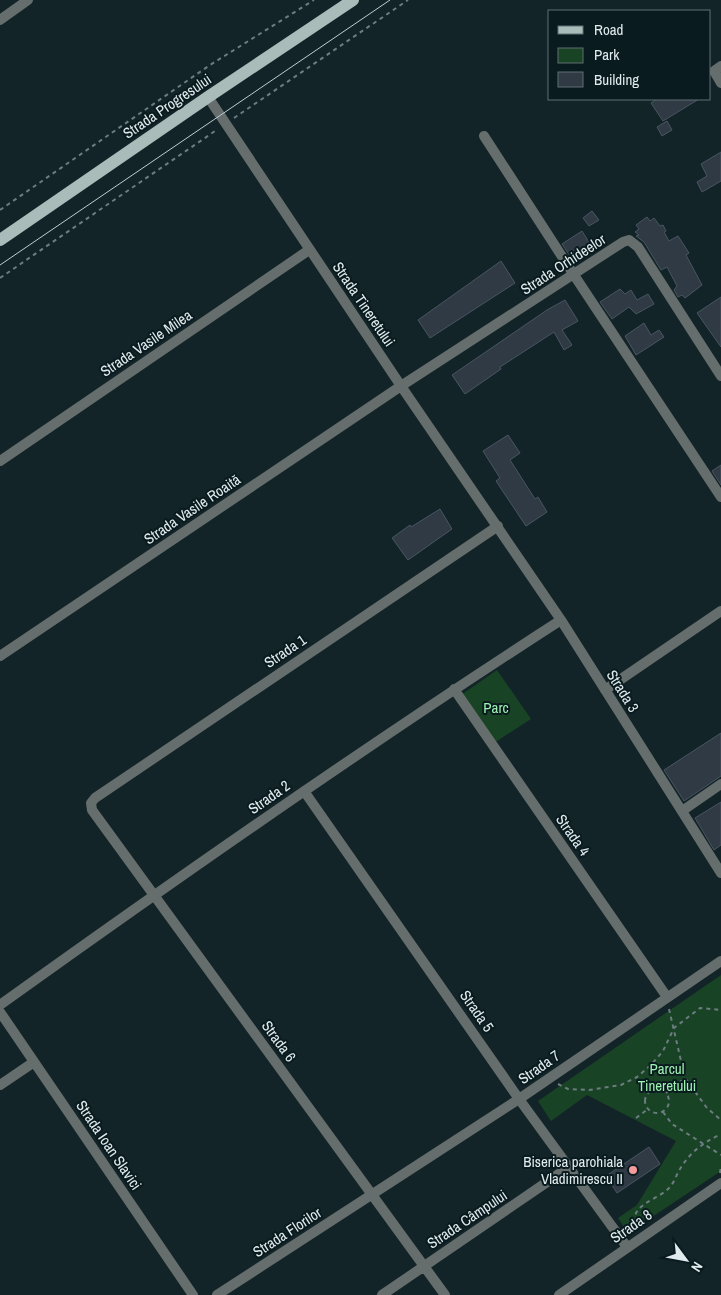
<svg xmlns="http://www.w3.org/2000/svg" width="721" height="1295" font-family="'Archivo Narrow',sans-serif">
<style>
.green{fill:#194325}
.building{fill:#2f3a45;stroke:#495560}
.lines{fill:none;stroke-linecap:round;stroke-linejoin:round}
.path{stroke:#6d7c80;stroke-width:2;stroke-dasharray:4 4;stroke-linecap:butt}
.street{stroke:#656e6c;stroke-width:10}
.primary{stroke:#aabcb9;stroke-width:12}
.tram{stroke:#c0ccd0;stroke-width:1}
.poi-dot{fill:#f59b9b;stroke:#0a1b1f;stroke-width:2}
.labels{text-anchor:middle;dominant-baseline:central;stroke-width:4;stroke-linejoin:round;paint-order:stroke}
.street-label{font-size:15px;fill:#e0ebee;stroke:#0a1b1f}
.park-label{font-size:15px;fill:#9cf2b0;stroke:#0a1b1f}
.poi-label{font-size:15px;fill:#e0ebee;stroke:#0a1b1f;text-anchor:end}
</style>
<rect width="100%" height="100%" fill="#132429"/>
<path class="green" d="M497,670L531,719L494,743L461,695Z
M721,975V1171L628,1233L618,1218L637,1205L676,1141L587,1095L551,1121L538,1101Z"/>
<path class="building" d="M657,99H699L663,121L651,103Z
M667,121L672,130L662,136L657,127Z
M721,152V181L702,192L697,182L707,176L701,164Z
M592,211L599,220L589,226L583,218Z
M647,217L650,221L654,218L660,226L663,225L666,231L664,232L669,241L678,236L689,253L686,255L702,285L685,298L682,295L678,297L674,290L677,286L667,267L661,270L644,242L636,236L639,235L635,232L639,229L636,225Z
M582,231L592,247L572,259L562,244Z
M501,261L515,283L430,338L418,320Z
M620,289L625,294L631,290L637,300L648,294L654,304L636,314L629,307L612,319L600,302Z
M721,297V347L697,313Z
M565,300L578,321L562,330L572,345L564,350L554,332L500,367L501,369L465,394L452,375L547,310Z
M644,323L651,335L659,330L664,337L636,355L625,336Z
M508,435L520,453L510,460L535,499L538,497L547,512L526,526L496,481L500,478L483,451Z
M721,465V485L712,471Z
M440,509L452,529L408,560L392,538L410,525L411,527Z
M721,733V776L684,801L664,770Z
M721,802V845L714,850L695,818Z
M649,1147L660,1164L617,1193L606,1176Z"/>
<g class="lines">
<path class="path" d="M234,118L408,0
M0,210L210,65L314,0
M0,278L218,129
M669,1009L685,1078L707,1108L721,1120
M558,1084L568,1089L589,1090L621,1085L637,1077L651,1065L663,1051L674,1028L700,1008L721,1010
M645 1101a12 12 0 1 1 24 0a12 12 0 1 1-24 0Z
M666,1093L685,1078
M663,1112L672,1124L721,1155
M636,1118L648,1109
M720,1173L721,1166
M636,1230C627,1205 654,1202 668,1189C674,1184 676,1175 680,1169C691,1151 703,1143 721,1134"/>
<path class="street" d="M0,20L28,0
M721,66L714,71L721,83
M208,97L401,386L561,620L721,873
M484,136L574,275L721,497
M0,461L309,250
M0,656L401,386L623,242L629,240L638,247L721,376
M454,689L667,997
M605,690L721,611
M304,791L519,1099L627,1247
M682,811L721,784
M0,1005C184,873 370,743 561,620
M0,1012L193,1295
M0,1085L34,1062
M217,1295L519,1099L721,961
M382,1295L569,1167
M445,1295L92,810L91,803L95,798L498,526
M559,1295L721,1183"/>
<path class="primary" d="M0,240L208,97L353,0"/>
<path class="tram" d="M0,265L390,0"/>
</g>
<circle class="poi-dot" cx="633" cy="1170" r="5"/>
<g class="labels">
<g class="street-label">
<text transform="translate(167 106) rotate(-34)">Strada Progresului</text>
<text transform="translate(563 264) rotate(-33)">Strada Orhideelor</text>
<text transform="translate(364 304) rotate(56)">Strada Tineretului</text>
<text transform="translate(146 343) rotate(-34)">Strada Vasile Milea</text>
<text transform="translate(192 509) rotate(-34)">Strada Vasile Roaită</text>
<text transform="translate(285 651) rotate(-34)">Strada 1</text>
<text transform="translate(623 691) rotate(58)">Strada 3</text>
<text transform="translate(269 797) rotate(-35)">Strada 2</text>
<text transform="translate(573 835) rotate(55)">Strada 4</text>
<text transform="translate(477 1011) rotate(55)">Strada 5</text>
<text transform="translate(279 1041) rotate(54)">Strada 6</text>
<text transform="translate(539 1067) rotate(-35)">Strada 7</text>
<text transform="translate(109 1145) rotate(56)">Strada Ioan Slavici</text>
<text transform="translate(467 1219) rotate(-34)">Strada Câmpului</text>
<text transform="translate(631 1226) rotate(-35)">Strada 8</text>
<text transform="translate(287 1232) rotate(-33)">Strada Florilor</text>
</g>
<g class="park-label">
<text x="496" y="707">Parc</text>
<text x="667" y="1068">Parcul<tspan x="667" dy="17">Tineretului</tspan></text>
</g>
<g class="poi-label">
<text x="623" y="1161">Biserica parohiala<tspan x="623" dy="17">Vladimirescu II</tspan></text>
</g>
</g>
<rect x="548" y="10" width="162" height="90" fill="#0a1b1f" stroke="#606e72"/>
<rect x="558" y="26" width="25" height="8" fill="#aabcb9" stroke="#606e72"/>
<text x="594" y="35" font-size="15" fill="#e0ebee">Road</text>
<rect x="558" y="48" width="25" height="15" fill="#194325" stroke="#606e72"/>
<text x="594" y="60" font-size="15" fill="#e0ebee">Park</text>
<rect x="558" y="72" width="25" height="15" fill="#2f3a45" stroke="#606e72"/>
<text x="594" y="85" font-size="15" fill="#e0ebee">Building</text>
<g transform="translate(686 1260) rotate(122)" stroke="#0a1b1f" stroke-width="4" paint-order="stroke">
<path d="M0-4L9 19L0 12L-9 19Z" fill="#e0ebee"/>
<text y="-8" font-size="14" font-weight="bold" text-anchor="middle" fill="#e0ebee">N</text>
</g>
</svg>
